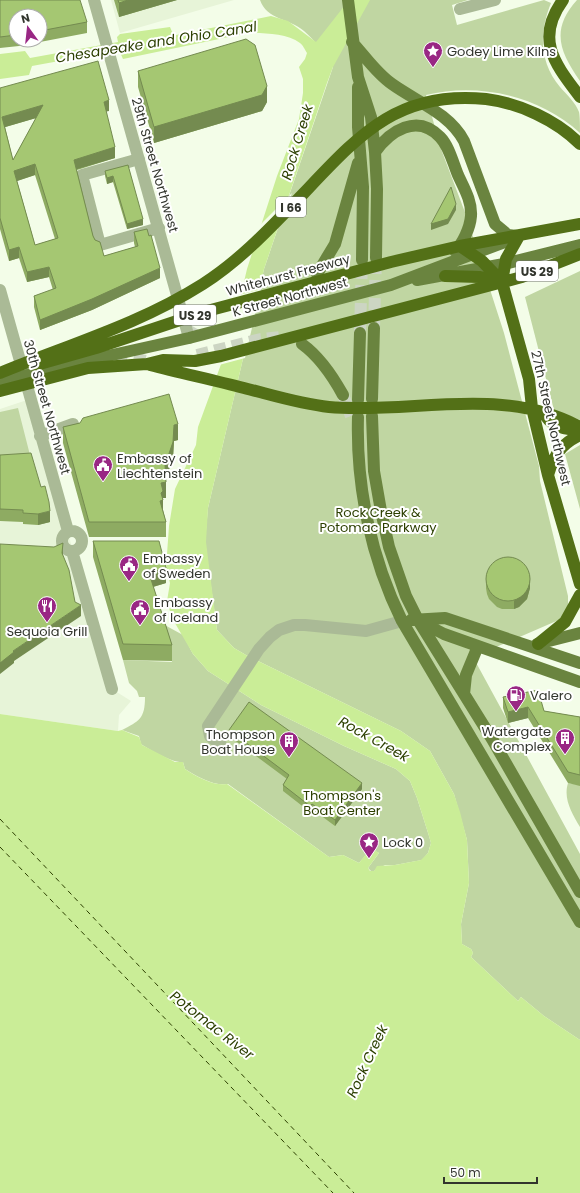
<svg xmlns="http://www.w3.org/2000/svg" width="580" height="1193" font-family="Poppins,sans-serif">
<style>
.built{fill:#e7f4d8}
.green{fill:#c0d6a2}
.water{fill:#caed97}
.pier{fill:#f3fde8}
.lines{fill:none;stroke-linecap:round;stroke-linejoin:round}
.ferry{stroke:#2c3f00;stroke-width:1;stroke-dasharray:5 4;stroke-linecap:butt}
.major-tunnel{stroke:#ccd5c3;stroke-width:12;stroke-dasharray:12 6;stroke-linecap:butt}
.minor{stroke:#aaba96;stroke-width:12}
.major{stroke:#6a843f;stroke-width:12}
.highway{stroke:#537017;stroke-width:12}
.wall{fill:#8eab62;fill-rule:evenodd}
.shaded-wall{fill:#748b50}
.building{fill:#a5c772;stroke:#748b50;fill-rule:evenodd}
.labels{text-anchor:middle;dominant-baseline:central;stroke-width:4;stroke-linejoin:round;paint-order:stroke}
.shield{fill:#fff;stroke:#70726c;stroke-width:1}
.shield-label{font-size:12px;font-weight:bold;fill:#32352d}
.poi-label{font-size:13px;fill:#32352d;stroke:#fff;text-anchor:start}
.street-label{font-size:13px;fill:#32352d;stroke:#fff}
.park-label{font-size:13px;fill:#2c3f00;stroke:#fff}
.water-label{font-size:14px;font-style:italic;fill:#2c3f00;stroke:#fff}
</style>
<rect width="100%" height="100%" fill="#f3fde8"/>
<path class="built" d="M111,0H234L120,33Z
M30,399L112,689L131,701L119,715L118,731L0,714V409Z"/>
<path class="green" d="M260,0H468L452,5L457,25L544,0L551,3C539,33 539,61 560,87C566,94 576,103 579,112C580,117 580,127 580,133C540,96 479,82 426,95L441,149L466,215L504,333L539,466L540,481L568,596V616L473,657L580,854V1040L544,1016L521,997L518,1001L471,957L473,953L471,949L462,944L461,924L469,883L467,840L454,794L430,751L401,731L246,655L234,648L217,630L205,542L208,508L264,269L333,67C324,54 316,41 304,31C289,18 267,20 260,0Z
M577,0H580V81C560,52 550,30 577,0Z
M580,271V420L554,410L525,297Z
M18,408L31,459L0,460V412Z
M580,445V509L565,454Z
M161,623L183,635L193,654L208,671L261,705L344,746L396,769L410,781L417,798L429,836L431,843L428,853L422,860L395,865H385L372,872L368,868L379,853L371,849L359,863L343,855L329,857L228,784C213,786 198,777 185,769L183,762C172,763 150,750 141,744L139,736L122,730C139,721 145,719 145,697H139L137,691L129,683L123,660L172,662Z
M568,783L580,785V827C572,813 563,799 568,783Z"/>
<path class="water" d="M349,0H370L333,67L327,83L264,269L208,508L206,542L217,630L234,648L246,655L401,731L430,751L454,794L460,812L467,840L469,883L461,924L462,944L471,949L473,953L471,957L518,1001L521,997L544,1016L580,1040V1193H0V714L118,731L122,730L139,737L142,745L175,762H183L185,769C197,777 213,786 227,784L329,857L343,855L359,863L371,848L379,853L368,868L370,871H374L377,866L395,865L421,860L428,853L431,843L429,836L417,798L410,781L396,769L344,746L261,705L208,671L193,654L172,618L167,601L170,583L166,568L169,526L175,489L196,445L198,427L231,337L247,269L277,176L299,119L303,93V79L299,67L305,59L307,53C305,50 303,45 300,43C287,33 263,33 248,33L123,59L119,50L32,66L29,75L0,79V54L25,51L30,58L118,42L117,37L120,34L170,27L173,34L176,35L271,16L288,21L316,42Z"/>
<path class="pier" d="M292,193L281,224L249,255L258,227Z
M261,289L245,358L219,365L230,337L239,295Z"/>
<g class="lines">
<path class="ferry" d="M0,819L354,1193
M0,847L333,1193"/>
<path class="major-tunnel" d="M374,328L376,258
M360,333L362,261
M189,338L200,318L214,315
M116,354L150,362
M197,355L261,339L280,337
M343,395L351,416"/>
<path class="minor" d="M94,0L189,338
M460,9L495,0
M139,159L82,175L100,245L159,228
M0,290L68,531
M40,436L73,424
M62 541a10 10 0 1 1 20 0a10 10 0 1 1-20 0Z
M72,551L112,689
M221,745L210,736L208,726L259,649L270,637L279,630L294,625H305L366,631L402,621"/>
<path class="major" d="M348,0L358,77L371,117L375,152L377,189L376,258
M352,42C365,56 376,73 392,84C417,102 449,113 464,141L495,224L508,235L517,236
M358,87V127L363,187L362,260
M375,152C390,131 417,113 440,137C449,146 453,163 458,175C464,188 472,201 471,216C470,228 463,243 455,251
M317,274L335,244L358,163
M417,280L504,264L580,245
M302,344C320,357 332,375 343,395
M0,382L67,365L189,338L391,285L510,240
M372,399L374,328
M358,400L360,333
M372,416L374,471L381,511L389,547L406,596L418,620L492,739L580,892
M358,417C356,487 371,558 402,621L580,922
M411,620L445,618L580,663
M419,621L444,634L580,682
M537,644L580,633
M464,694L466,675L478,646"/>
<path class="highway" d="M563,0C534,40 556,65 580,97
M519,236L506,259L502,282L529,379L532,408L548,475L580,584
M460,246L482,261L502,282
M445,276L479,277L499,281
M36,365L96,348L207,311L391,262L460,246L580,224
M150,365C181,373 213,380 244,388C272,395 300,404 329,407C413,414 502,385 580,427
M0,373C68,345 140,324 203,284C242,259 272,226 304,193C359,135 398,90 486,99C519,103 556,120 580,144
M0,391L88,368L147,364L163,360L195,361L221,356L522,277L580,254
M544,413C551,427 564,430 579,429
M548,475C554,455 561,444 580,435
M538,644L565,622L580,595"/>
</g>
<path class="wall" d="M0,0L87,22V33L19,46L0,48ZM16,16H40V40H16Z
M114,0H177L119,17Z
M138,71L267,102L262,111L154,143L138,87Z
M0,88L109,111H106L115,158L77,170L93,236L104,256L135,247L134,243V232L160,278L92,310L40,330L34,307V296L53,290L49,277L27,282L19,258L9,261L0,229ZM36,118L13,160L5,127ZM35,175L55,239L35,245L17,181Z
M128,165L143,225L127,229L113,182L107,184L105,176V171Z
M80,423L178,440L174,441L173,458L166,478V498H163V510L166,522V537H89L63,443V427Z
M0,455L50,522L38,525L23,524V522L0,521Z
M93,541L166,583L153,587L172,645V661L123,660L93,557Z
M486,580L530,588L527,599L519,607L514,609H502L497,607L489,599L487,594L486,588Z
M503,697L544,711L580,717V786L568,783L528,718L508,723L503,708Z
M229,730L362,789L335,826L312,809L310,812L283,791V785L287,779L229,736Z"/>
<path class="shaded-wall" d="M128,0H177L119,17V3Z
M267,86V102L262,111L154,143V127Z
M109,100V111L104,112V102Z
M43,105V116L2,128V117Z
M115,147V158L74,170V160Z
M35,164V175L14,182V171Z
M113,176V182L107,184V178Z
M456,204V210L448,224L431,230V224Z
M143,219V225L127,229V224Z
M19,247V258L9,261V250Z
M49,267V277L27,282V272Z
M160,268V278L92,310L40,330V320Z
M178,424V440L174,441L173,458L165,481V465L174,425Z
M166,482V498H163V516L160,517L161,483Z
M50,511V522L38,525V514Z
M63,543V554L62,564V553Z
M166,568V583L149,588V573Z
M530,579V588L527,599L519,607L514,609V601Z
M81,605V616L14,661V663L0,674V663L13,651Z
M528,707V718L508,723V712Z
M362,783V789L335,826V820Z
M312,804V809L310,812V806Z"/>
<path class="building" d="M0,0H80L87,22L40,31V16H16V35L0,37Z
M118,0H128L119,3Z
M246,39L255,45L267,86L262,95L154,127L138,71Z
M98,61L109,100L104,102L115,147L74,160L93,236L95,240L100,242L104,256L138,246L134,232L147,229L149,236L151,235L160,268L92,299L40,320L34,296L56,288L49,267L27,272L19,247L9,250L0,218V88ZM43,105L13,160L2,117ZM35,164L58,238L35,245L14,171Z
M128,165L143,219L127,224L113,176L107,178L105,171Z
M451,187L456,204L448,219L431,224Z
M169,394L178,424L174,425L173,442L165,465L166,482L161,483L163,491L161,493L163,500L160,501L166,522H89L63,427L80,423L83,418Z
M31,453L41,487L45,486L49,502L50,511L38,514L23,513V510L0,509V455Z
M93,541H159L166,568L149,573L172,645L123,644Z
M63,543L62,553L69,570L75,602L81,605L13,651L14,652L0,663V544L54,547Z
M486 579a22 22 0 1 1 44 0a22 22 0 1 1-44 0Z
M538,690L544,711L580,717V775L568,772L528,707L508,712L503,697Z
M249,702L362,783L335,820L312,804L310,806L283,785L289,775L229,730Z"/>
<defs>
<symbol id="sight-pin" viewBox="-11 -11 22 30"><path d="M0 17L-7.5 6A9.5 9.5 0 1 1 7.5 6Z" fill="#992784" stroke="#fff"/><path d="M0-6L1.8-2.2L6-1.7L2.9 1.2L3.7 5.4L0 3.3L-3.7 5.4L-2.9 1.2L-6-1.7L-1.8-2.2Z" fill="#fff"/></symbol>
<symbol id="civic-pin" viewBox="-11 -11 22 30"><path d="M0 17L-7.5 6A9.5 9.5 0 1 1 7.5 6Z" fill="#992784" stroke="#fff"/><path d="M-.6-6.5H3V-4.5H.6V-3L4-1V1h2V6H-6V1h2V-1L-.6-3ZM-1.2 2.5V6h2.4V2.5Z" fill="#fff"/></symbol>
<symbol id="restaurant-pin" viewBox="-11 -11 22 30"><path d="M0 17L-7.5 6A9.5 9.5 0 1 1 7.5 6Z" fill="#992784" stroke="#fff"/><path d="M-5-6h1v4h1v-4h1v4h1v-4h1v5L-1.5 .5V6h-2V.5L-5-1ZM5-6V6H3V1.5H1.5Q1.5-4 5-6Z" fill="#fff"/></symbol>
<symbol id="fuel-pin" viewBox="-11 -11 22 30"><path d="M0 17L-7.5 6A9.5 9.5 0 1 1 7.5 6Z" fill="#992784" stroke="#fff"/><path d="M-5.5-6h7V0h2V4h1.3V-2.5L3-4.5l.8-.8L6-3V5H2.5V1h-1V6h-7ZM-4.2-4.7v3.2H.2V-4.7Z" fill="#fff"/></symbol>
<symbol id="building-pin" viewBox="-11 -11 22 30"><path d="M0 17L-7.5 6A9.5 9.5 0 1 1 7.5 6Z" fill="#992784" stroke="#fff"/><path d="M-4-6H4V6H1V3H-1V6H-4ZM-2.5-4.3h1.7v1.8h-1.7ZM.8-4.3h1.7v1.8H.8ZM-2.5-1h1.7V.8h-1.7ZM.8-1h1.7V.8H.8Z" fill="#fff"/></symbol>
</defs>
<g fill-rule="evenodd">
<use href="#sight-pin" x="422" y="40" width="22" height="30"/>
<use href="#civic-pin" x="92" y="454" width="22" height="30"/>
<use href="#civic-pin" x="118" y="554" width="22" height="30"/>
<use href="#restaurant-pin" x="36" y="595" width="22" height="30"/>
<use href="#civic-pin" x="129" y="598" width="22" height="30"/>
<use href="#fuel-pin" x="505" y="684" width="22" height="30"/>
<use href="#building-pin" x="554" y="727" width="22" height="30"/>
<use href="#building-pin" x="278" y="730" width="22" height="30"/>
<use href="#sight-pin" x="358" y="831" width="22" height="30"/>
</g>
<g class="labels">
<g class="shield">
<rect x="276" y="197" width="30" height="20" rx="3"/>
<rect x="516" y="261" width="42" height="20" rx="3"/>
<rect x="174" y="305" width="42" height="20" rx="3"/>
</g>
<g class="shield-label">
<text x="291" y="207">I 66</text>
<text x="537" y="271">US 29</text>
<text x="195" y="315">US 29</text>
</g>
<g class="poi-label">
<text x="447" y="51">Godey Lime Kilns</text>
<text x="117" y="458">Embassy of<tspan x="117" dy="15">Liechtenstein</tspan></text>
<text x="143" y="558">Embassy<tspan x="143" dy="15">of Sweden</tspan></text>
<text x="154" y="602">Embassy<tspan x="154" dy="15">of Iceland</tspan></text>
<text x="47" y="631" text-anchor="middle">Sequoia Grill</text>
<text x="530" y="695">Valero</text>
<text x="551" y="731" text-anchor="end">Watergate<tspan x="551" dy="15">Complex</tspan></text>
<text x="275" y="734" text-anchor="end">Thompson<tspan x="275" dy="15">Boat House</tspan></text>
<text x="383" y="842">Lock 0</text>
</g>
<g class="street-label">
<text transform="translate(155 165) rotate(74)">29th Street Northwest</text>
<text transform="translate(288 275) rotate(-15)">Whitehurst Freeway</text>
<text transform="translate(290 297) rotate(-15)">K Street Northwest</text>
<text transform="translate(47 407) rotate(74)">30th Street Northwest</text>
<text transform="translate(551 418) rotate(77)">27th Street Northwest</text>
</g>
<g class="park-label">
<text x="378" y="512">Rock Creek &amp;<tspan x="378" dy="15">Potomac Parkway</tspan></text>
<text x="342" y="795">Thompson's<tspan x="342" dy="15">Boat Center</tspan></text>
</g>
<g class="water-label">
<text transform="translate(156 42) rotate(-9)">Chesapeake and Ohio Canal</text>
<text transform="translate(297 142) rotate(-73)">Rock Creek</text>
<text transform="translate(374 739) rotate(29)">Rock Creek</text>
<text transform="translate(212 1025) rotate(38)">Potomac River</text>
<text transform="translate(367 1061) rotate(-65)">Rock Creek</text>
</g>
</g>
<g transform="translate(28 28) rotate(345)"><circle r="19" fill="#ffffff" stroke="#adaeab"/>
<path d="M0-3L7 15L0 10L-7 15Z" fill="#992784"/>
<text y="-6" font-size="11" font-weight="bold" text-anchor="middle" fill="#32352d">N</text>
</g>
<path d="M444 1177v6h93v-6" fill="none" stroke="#32352d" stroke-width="2"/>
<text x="450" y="1177" font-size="12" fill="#32352d" stroke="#ffffff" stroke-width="3" paint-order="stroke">50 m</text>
</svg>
